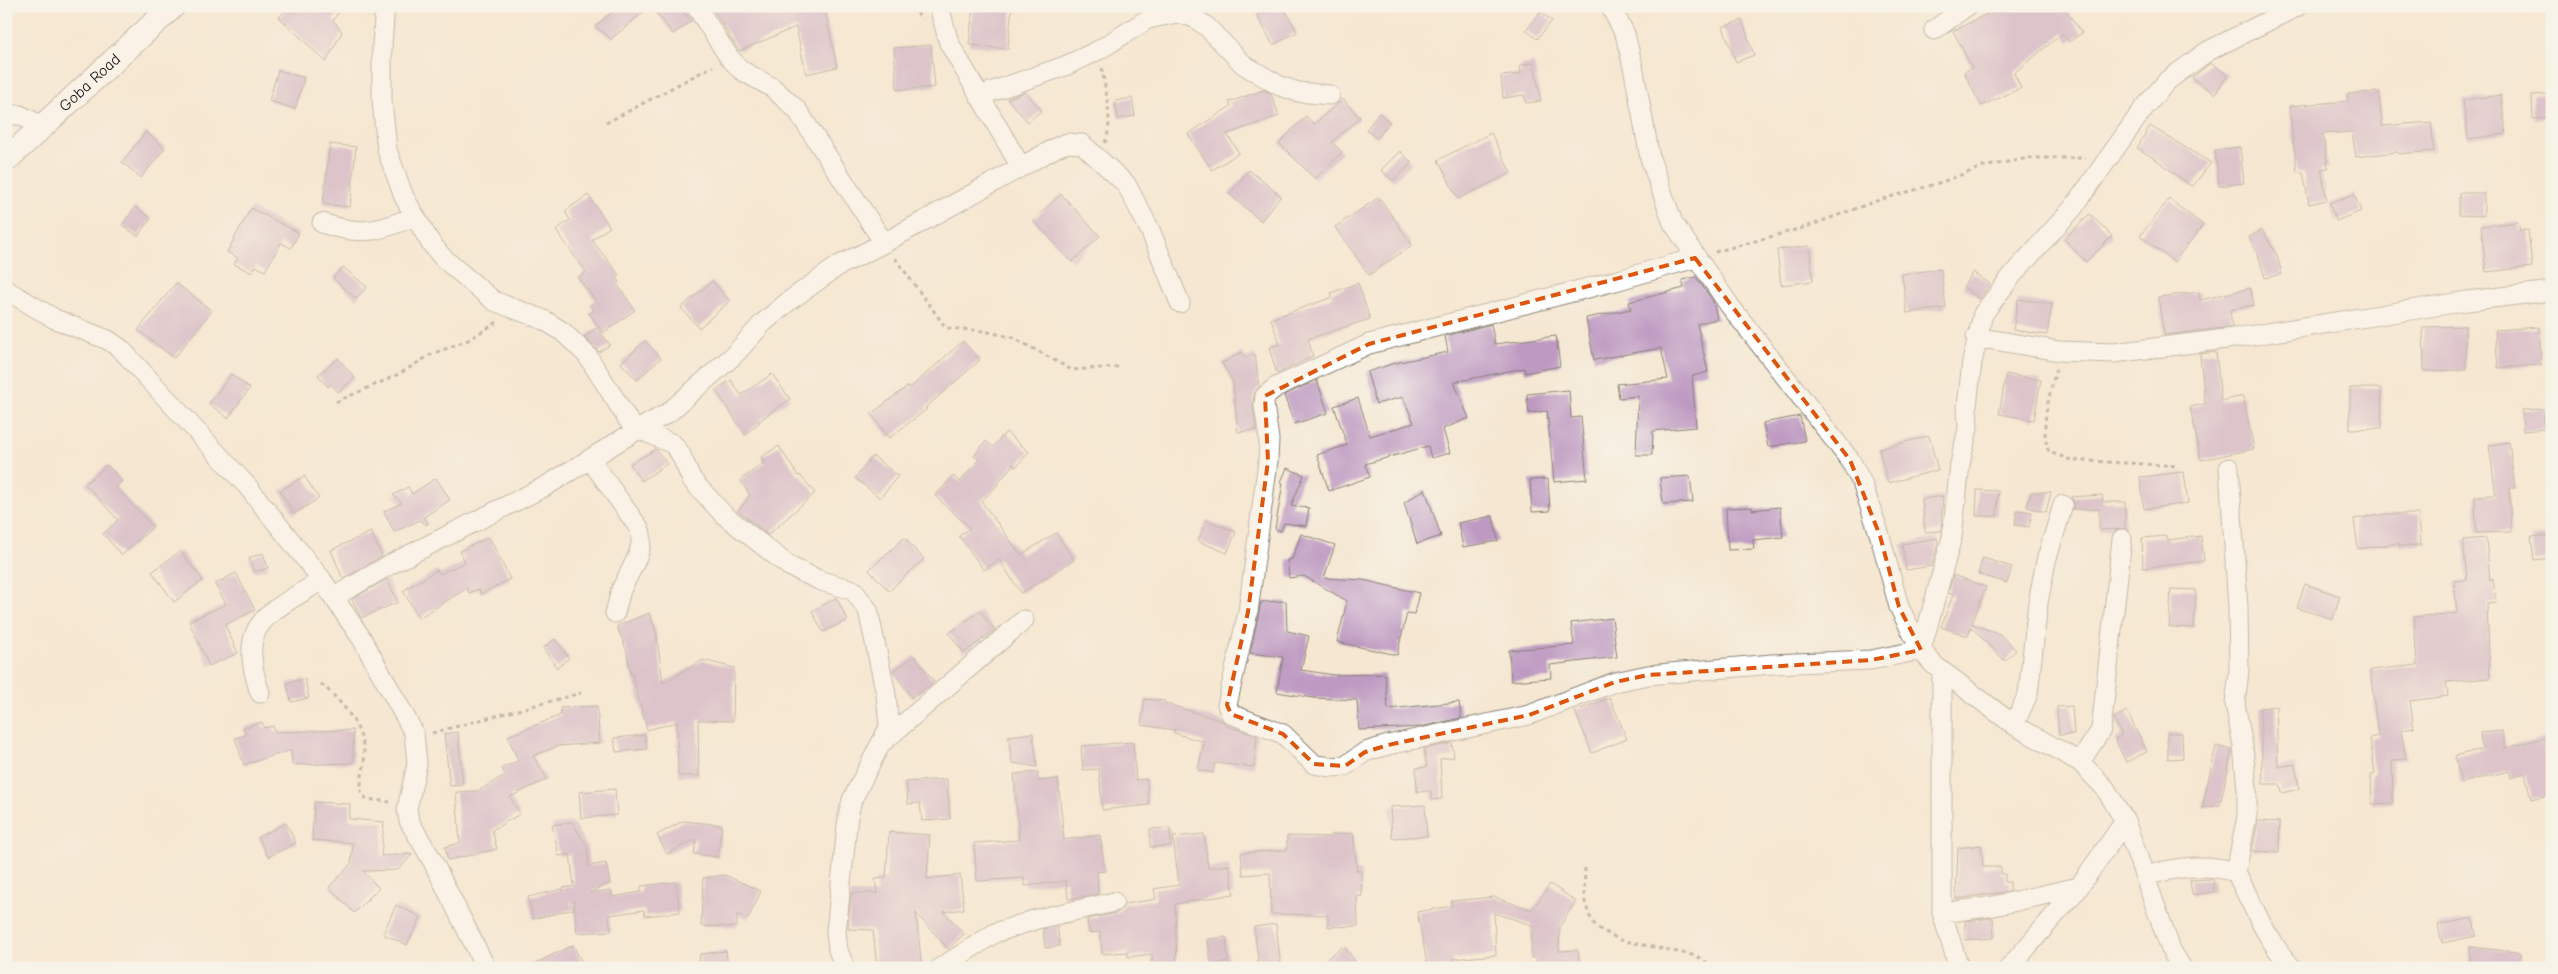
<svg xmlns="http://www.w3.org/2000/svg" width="2558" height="974" font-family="'Comic Neue',sans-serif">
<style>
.building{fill:#be9ac2}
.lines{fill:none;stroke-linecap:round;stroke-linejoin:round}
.minor-casing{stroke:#888277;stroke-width:21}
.major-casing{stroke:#888277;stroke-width:26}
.path{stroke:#888277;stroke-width:3;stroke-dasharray:4 4;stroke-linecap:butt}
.minor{stroke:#fff;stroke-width:19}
.major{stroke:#fff;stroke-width:24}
.marked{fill:none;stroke:#de560d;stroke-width:4;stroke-dasharray:10 6;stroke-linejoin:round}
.labels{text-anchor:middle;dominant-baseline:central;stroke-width:4.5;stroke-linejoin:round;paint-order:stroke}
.street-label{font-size:16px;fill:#1c1c1c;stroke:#f7f3e8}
</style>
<rect width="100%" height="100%" fill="#f7f3e8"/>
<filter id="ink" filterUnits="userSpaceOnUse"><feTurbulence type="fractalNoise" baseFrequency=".02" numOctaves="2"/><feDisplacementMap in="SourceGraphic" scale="10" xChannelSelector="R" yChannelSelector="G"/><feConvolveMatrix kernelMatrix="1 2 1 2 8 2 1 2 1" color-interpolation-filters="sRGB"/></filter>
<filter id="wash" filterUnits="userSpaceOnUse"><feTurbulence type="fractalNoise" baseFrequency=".0096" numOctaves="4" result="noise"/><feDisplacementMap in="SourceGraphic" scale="20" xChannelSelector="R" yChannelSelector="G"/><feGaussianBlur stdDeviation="1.12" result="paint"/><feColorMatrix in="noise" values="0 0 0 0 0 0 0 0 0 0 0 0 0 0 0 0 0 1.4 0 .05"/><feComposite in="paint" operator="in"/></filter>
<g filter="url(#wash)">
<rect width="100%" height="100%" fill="#f5e7d2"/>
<g id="blocks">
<path class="building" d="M290,6H343L333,20L342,32L326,62L279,17Z
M620,6H679L691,21L673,34L651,6L611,39L595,26Z
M711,6H824L837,67L806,74L796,27L739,51Z
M973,6H1012L1008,49L969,45Z
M1273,6H1283L1297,32L1273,45L1257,15Z
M1994,6H2063L2082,33L2069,42L2063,33L2014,73L2021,88L1981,106L1964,72L1972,68L1953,31L1987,14Z
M1541,12L1552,21L1537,39L1526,30Z
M1742,20L1754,55L1736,62L1723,27Z
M931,45L935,87L897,90L894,48Z
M1534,63L1541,101L1526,103L1524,95L1503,98L1501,76L1521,74L1520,65Z
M2210,63L2228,75L2215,94L2192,78Z
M278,70L304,78L295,109L269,101Z
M1264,90L1271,94L1279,116L1227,134L1239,153L1212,170L1188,134L1231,106L1229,102Z
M1025,92L1042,110L1028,122L1007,99Z
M2379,92L2382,126L2431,122L2434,151L2398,154L2397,152L2356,157L2352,132L2323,134L2328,168L2321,169L2327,200L2309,204L2303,172H2297L2289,106L2348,101L2347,94Z
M2552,94V117L2533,119L2532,95Z
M2501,95L2506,134L2468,139L2463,100Z
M1132,98L1135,116L1118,119L1115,101Z
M1343,99L1360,118L1332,142L1342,152L1315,179L1279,143L1306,116L1314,124Z
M1379,113L1390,122L1377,138L1366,130Z
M2150,126L2211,163L2192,187L2157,160L2137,148Z
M146,132L165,148L141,178L122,162Z
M1491,133L1511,173L1458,199L1438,160Z
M330,144L356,147L350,207L323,204Z
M2240,147L2244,183L2219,186L2215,150Z
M1400,151L1412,163L1393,181L1381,170Z
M1249,170L1281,196L1261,221L1229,194Z
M2459,193H2484V216L2459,215Z
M1061,194L1100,236L1072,262L1033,220Z
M2354,194L2361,211L2336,221L2329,203Z
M588,195L610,227L592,240L619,275L616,277L619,282L617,284L635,310L603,333L589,313L594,310L590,305L596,301L578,278L586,272L556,230L570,220L565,211Z
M1379,197L1412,245L1369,275L1335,227Z
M2169,199L2203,225L2174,262L2140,236Z
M135,207L151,218L138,236L122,225Z
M251,208L299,233L291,248L281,243L265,271L256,266L252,273L234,264L238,258L227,252Z
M2090,214L2112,236L2086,262L2064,239Z
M2518,222L2520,231L2528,230L2532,267L2486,272L2481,226Z
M2262,230L2277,255L2282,274L2265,278L2258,254L2249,237Z
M1809,246L1813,281L1781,285L1777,250Z
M343,267L367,287L356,299L333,278Z
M1941,269L1946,308L1907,313L1902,274Z
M1973,272L1990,284L1980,299L1963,287Z
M1696,277L1713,301L1717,319L1697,324L1708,372L1692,376L1696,427L1653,431L1652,455H1636L1638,396L1619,398L1617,384L1668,379L1661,348L1594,360L1586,318L1631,309L1629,302L1684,288L1682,280Z
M712,281L730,301L699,328L681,308Z
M176,283L212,311L174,358L138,330Z
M1358,283L1370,319L1308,339L1313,356L1277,374L1269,348L1280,344L1271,319L1333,297L1331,293Z
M2250,288L2254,305L2230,310L2232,327L2164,335L2158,297L2199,292L2200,300Z
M2018,299L2052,304L2047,335L2013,330Z
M1491,324L1495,344L1556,336L1560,366L1525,373L1524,368L1454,382L1469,418L1443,429L1450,453L1431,458L1428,446L1365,464L1370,477L1329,491L1317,455L1347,445L1334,406L1358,398L1370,436L1414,423L1403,397L1376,404L1367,372L1395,363L1448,352L1445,336Z
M2465,326L2466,370L2424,371L2423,327Z
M2539,327L2541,365L2498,368L2495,330Z
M597,328L610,345L599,352L584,337Z
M645,341L661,358L637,380L621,363Z
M963,341L980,360L925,408L927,409L889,438L871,414L908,386L910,388Z
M1242,352L1245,358L1255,354L1259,387L1254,394L1253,404L1256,430L1238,432L1233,383L1222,363Z
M2216,352L2221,401L2243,396L2254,449L2201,460L2190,407L2205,404L2200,354Z
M338,358L355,378L338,392L331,384L328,387L318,375Z
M231,374L250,388L228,418L209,404Z
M772,374L790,399L759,421L760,422L745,435L716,390L731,380L741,395Z
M2006,374L2041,380L2034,420L1999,414Z
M1317,380L1328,413L1294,424L1284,395Z
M2350,388H2381L2382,428L2350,429Z
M1569,390L1571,418L1581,417L1587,479L1554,482L1547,411L1529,413L1527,394Z
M2543,409L2544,429L2523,431L2522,410Z
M1800,416L1805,441L1768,447L1763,423Z
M1006,432L1029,452L1016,467L1013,464L994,489L981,501L1021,555L1056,533L1074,560L1021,593L999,559L984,570L959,536L970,528L935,496L953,476L960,482L979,459L974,456L986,441L993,447Z
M1929,436L1938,470L1888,483L1879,449Z
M2509,442L2515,488H2509L2511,532L2476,533L2475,496L2496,495L2489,445Z
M779,446L798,476L800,475L815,493L768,535L738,511L750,495L740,480L764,463L761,457Z
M656,449L667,464L641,481L630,464Z
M873,456L898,476L880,498L855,478Z
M107,465L122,481L116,487L153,527L122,555L103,534L118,520L85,484Z
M1287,468L1304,475L1291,506L1309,508L1306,526L1284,523L1281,531L1275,529L1283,483L1281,482Z
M2184,472L2188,503L2144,509L2140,477Z
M304,476L319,498L294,514L280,491Z
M1690,476L1693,502L1663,504L1660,478Z
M436,478L450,500L424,517L428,524L426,525L420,520L394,532L384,511L402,503L393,495L408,487L412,494Z
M1548,479L1550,511L1532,512L1530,480Z
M1425,489L1441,536L1417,544L1404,503Z
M1977,490L1998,491L1997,516H1976Z
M2031,492H2051L2046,512L2027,507Z
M2102,495L2103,502H2125V529L2099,530V509H2073L2074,503L2071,497Z
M1943,496L1941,531L1925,532L1922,499Z
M1752,507V510L1780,507L1783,537L1753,540L1754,549L1728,550L1726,508Z
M2017,510L2032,512L2029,527L2015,525Z
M2386,514H2419L2421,545L2399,546V543L2358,549L2354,519Z
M1493,516L1498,541L1463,547L1458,523Z
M1206,520L1236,532L1227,553L1198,541Z
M371,532L382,556L343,579L331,550Z
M1301,534L1335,545L1324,578L1363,580L1419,593L1414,614L1407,613L1397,655L1337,642L1347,601L1304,576L1289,578L1287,560L1292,559Z
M2552,535V558L2534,560L2531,537Z
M2167,536V540L2201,536L2204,561L2143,568L2142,538Z
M489,537L510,579L481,594L479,589L469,593L467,588L419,618L403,591L437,570L440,574L465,562L460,551Z
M904,538L924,559L889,591L869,570Z
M1937,538L1938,544L1932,566L1906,570L1902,544Z
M2486,538L2490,580L2493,579L2496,603L2487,604L2490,678L2446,682L2448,696L2410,701L2414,728L2401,730L2406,759L2392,761L2393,803L2372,804L2371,775L2375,774L2370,738L2378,736L2370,670L2417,665L2414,617L2457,613L2454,581L2467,580L2463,540Z
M180,551L203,580L174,602L152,572Z
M263,553L268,568L254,572L249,558Z
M1983,558L2012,567L2007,583L1978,574Z
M236,573L255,610L225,625L238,653L209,666L189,621L226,604L215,584Z
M1953,575L1986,587L1972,624L2000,634L2016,650L2005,661L1971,627L1968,636L1941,627L1953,595L1948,593Z
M387,579L398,602L361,618L352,599Z
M2305,584L2340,596L2333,619L2297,608Z
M2171,589L2196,590L2194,628L2169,627Z
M836,598L848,620L823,632L812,611Z
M1286,601L1287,631L1309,636L1301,670L1334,675L1385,674L1388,709L1459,702L1461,718L1420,727L1359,730L1357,700L1314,698L1277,692L1283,657L1250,653L1261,602Z
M980,611L995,630L964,653L949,633Z
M649,613L656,631L663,683L703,660L734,668L733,721L698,720L699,776H678L677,722L647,730L632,673H630L627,652L617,626Z
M1612,618L1617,657L1550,665L1551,678L1511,681L1509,650L1574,645L1571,623Z
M555,639L569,658L557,668L543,648Z
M915,656L934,682L912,698L893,671Z
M305,679L309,698L291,702L287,683Z
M1610,698L1627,739L1592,753L1575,711Z
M1145,699L1165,701L1164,703L1222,721L1227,726L1257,736L1254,767L1215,763L1213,773L1198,770L1204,742L1174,733L1175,730L1141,725Z
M597,706L600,743L558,746L533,756L547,779L510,797L520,814L492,830L497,849L448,860L445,847L460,843L456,792L478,791L505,775L502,768L518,761L508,736L561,715L560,708Z
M2072,706L2074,734L2059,735L2057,707Z
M2276,706L2278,767L2295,764L2299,789L2282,793L2280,784H2263L2260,708Z
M2127,711L2147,752L2126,762L2115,739L2122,735L2114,718Z
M262,722L264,728L273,726L275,732L353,730V763L292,765L291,750L244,765L235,738L246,735L243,728Z
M2502,731L2505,748L2552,736V794L2531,799L2525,773L2511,778L2509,771L2461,783L2455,756L2482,749L2480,733Z
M458,732L463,785L450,786L444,734Z
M1033,733L1037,767L1012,763L1008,736Z
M2167,733H2182L2183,758L2168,759Z
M645,735L647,749L616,752L614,738Z
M1133,742L1136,780L1147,779L1149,805L1102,810L1099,769L1083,770L1081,746Z
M1452,743L1454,757L1440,759L1442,799L1432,800L1431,791L1417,792L1416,768L1427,767L1424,749Z
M2216,746L2232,750L2220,805L2202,808Z
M1038,772V781L1058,779L1064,840L1100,835L1105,871L1097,872L1098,894L1068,899L1066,881L1025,886L1024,878L977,881L974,843L1019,840L1014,774Z
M947,779L950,819L922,821L920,803L908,804L906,782Z
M615,789L617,815L581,818L579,792Z
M314,802L350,804L349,819L384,822L381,856L413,854L398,870L363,871L379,888L354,913L329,887L351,864L353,843L312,840Z
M1425,805L1427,836L1392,838L1390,807Z
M683,821L722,825L718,857L694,854L696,839L667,854L657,835Z
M2258,821L2280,822L2279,852L2252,851Z
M572,822L587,846L589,866L606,863L610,883L589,893L611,890L612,897L641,892V886L676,882L680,912L645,916L644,910L609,915L611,931L577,933L574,901L570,903L574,909L533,919L528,897L562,889L563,891V888L574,886L570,854L559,856L552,825Z
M286,823L296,843L268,857L258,837Z
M1170,828L1171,846L1150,847V829Z
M889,832L930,835L927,879L960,875L964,909L944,912L964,934L948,949L916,913L922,968H877L873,930L848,929L851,893H877L875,879L886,878Z
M1353,833L1357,871H1361L1362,896H1357L1358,926L1328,927V915L1271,914L1270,873L1243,875L1241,853L1287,850V836L1330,837V835Z
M1204,834L1208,868L1229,865L1234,894L1175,904L1177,968H1152V954L1128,957L1127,952L1102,954L1100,932L1089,933L1087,919L1117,913L1125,904L1156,899L1154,889L1179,885L1173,837Z
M1981,845L1983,867H2001V874H2005V882H2010V891L1956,899L1958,848Z
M725,875L761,891L748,919L737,914V927L701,926L703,878Z
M2213,879L2214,892L2192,895L2190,880Z
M1550,884L1576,901L1560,926L1559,951L1578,950L1580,968H1537L1536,958H1531L1532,925L1494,913L1496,955L1452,959L1454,967L1428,968L1417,912L1452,906L1451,901L1494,897L1532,910Z
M396,905L421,917L407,945L383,934Z
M1993,918L1994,938L1965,940V921Z
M2473,918L2476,936L2442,943L2438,925Z
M1276,924L1281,968H1257L1258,959L1254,927Z
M1057,926L1060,946L1045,948L1043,929Z
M1226,937L1228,962L1211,964L1208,939Z
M573,945L585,968H526Z
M1344,946L1360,968H1314Z
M2470,947L2516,952L2520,954L2519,968H2470Z
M726,951L728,968H699L700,954Z"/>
</g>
</g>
<g filter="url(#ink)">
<use href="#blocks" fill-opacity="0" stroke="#888277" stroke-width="1"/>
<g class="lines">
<defs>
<path id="minor" d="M385,6L382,45V100L387,150L404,197L430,242L443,258L494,301L544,320L563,332L587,355L632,426L673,444L680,453L692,480L724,515L789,566L821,581L853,590L868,610L886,694L889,727L852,800L848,816L836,932L838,950L845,968
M696,6L729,57L741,70L773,88L797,110L884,243
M939,6L949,43L1021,167
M1610,6L1625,34L1634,71L1650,158L1673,223L1730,306L1850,460L1862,483L1880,536L1899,607L1921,650L1934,665L2014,725L2080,762L2105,788L2125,821L2171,950L2182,968
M1934,30L1967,6
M979,96L1065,66L1099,50L1148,19L1177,13L1193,17L1207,27L1244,65L1280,86L1298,92L1330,95
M6,115H20L42,126
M322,223C360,236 379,232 414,216
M1695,258L1615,281L1369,344L1276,387L1265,396L1264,405L1269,439L1268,461L1248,612L1227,705L1231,714L1283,734L1314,764L1330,767L1345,766L1365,752L1388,745L1529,715L1615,682L1648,675L1772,664L1871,660L1921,650L1952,537L1960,464L1968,428L1967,406L1972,362L1983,314L2014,273L2073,208L2144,108L2168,80L2208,51L2298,6
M6,290L55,319L108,340L121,349L248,487L322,580L362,639L414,733L417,764L407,809L409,821L432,860L486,968
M1976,337L2059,351L2114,353L2242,337L2467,301L2552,291
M590,459L639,528C648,547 628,573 621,590C619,597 617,606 615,613
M2229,468L2238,607L2239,671L2235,704L2243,746L2247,790V816L2236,872
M334,597L391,564L546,486L637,430L668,413L734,355L763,323L789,301L838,266L884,243L1057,147L1067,143L1082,144L1126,184L1150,230L1180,303
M1942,672V913L1959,968
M260,693C236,621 267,615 322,580
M2014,725L2028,694L2038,603L2046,561L2063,505
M884,741L1024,620
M2080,762L2101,730L2122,539
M2145,876C2177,867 2205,863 2236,872C2253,906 2266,939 2292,968
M1942,913L1994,906L2079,887
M940,968L995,933L1037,919L1114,902
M2009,968L2079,887L2125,821"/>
<g id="major">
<path id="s1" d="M6,160L173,6"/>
</g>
</defs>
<use href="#minor" class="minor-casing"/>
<use href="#major" class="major-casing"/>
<path class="path" d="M912,6L922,19
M1102,68C1105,91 1114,120 1105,143
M606,123L713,66
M1715,252L1806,227L1879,200L1936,184L1983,167L2028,158H2086
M895,258L946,328L984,331L1014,338L1072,370L1118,367
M2056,369C2050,395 2039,426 2049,452L2071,460L2179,466
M336,402L399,374L432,354L468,340L499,321
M321,684C345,704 367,731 364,764C363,774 359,786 362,795L367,799L390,802
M432,733L581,693
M1585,868L1584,898L1589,915L1596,927L1620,940L1697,956L1706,962L1710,968"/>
<use href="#minor" class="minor"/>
<use href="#major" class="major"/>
</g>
</g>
<path d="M0 0H2558V974H0ZM1695,258L1850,460L1880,536L1899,607L1921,650L1871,660L1648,675L1615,682L1529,715L1388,745L1365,752L1345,766L1314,764L1283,734L1231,714L1227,705L1248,612L1268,461L1265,396L1369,344Z" fill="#f5e7d2" fill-opacity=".55" fill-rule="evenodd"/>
<path class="marked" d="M1695,258L1850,460L1880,536L1899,607L1921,650L1871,660L1648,675L1615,682L1529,715L1388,745L1365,752L1345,766L1314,764L1283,734L1231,714L1227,705L1248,612L1268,461L1265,396L1369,344Z"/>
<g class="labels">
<g class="street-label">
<text stroke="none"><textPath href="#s1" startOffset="114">Goba Road</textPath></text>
</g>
</g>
<rect width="2558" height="974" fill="none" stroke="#f7f3e8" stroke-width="25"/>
</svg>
